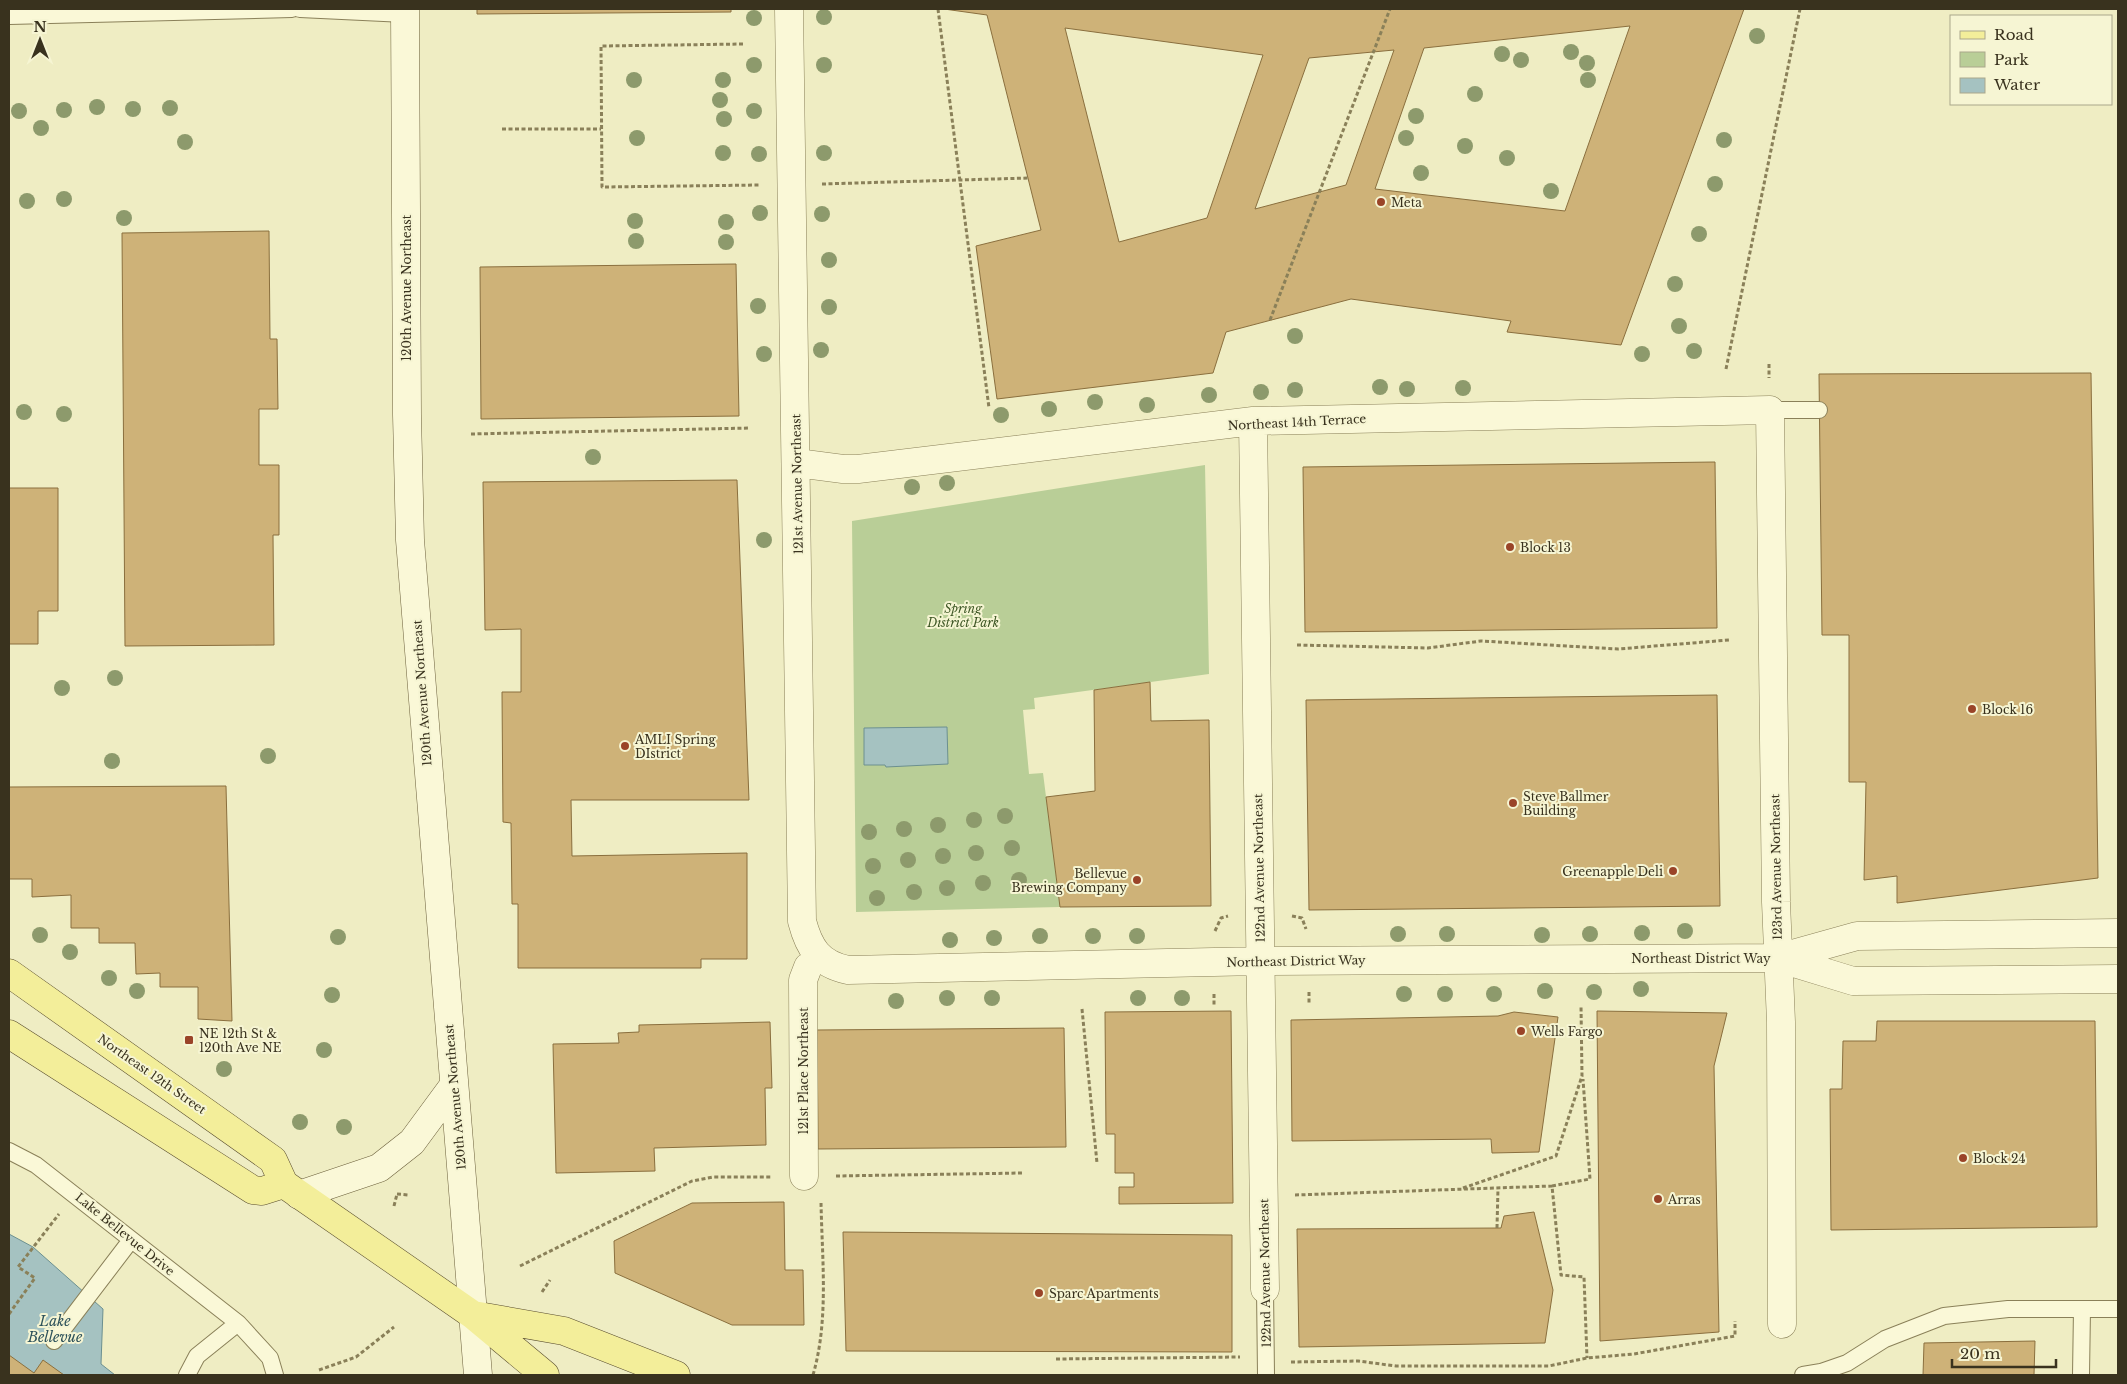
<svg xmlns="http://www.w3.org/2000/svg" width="2127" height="1384" font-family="'Libre Baskerville',serif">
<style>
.green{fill:#b9ce97}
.water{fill:#a5c2c1;stroke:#6c9090}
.building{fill:#ceb278;stroke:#8a6f3e;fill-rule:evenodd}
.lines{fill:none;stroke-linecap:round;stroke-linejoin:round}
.lane-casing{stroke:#8a8059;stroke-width:18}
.street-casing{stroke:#8a8059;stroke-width:29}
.secondary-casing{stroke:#6c603c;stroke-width:29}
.primary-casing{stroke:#584c2e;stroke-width:29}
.path{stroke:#8a8059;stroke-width:3;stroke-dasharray:4 2.5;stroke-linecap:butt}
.lane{stroke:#faf8d7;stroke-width:16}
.street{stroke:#faf8d7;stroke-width:28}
.secondary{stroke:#faf8d7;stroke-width:28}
.primary{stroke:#f3ee9a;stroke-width:28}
.tree{fill:#8d9a6c}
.poi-dot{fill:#9a4428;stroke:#f6f5d3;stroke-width:2}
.labels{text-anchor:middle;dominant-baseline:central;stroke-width:4;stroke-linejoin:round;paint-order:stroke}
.poi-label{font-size:12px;fill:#39321e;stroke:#f6f5d3;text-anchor:start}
.street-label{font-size:12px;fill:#39321e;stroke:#f6f5d3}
.park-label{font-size:12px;font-style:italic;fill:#3d5624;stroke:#f6f5d3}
.water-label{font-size:14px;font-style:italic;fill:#2d515a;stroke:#f6f5d3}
</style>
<rect width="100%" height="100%" fill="#efedc3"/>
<path class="green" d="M1205,465L1209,674L1034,698L1035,709L1023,710L1029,774L1043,773L1060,907L856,912L852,521Z"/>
<path class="water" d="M947,727L948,764L886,767L885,765H864V728Z
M9,1234L33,1247L103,1309L101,1364L115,1375H9Z"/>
<path class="building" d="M477,9H731V12L477,14Z
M944,9H1744L1621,345L1507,332L1511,321L1351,299L1226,332L1213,373L997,399L976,246L1041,230L987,15ZM1630,26L1565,211L1375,189L1424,48ZM1065,28L1263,55L1207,218L1119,242ZM1394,50L1346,185L1255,209L1309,58Z
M269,231L270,339H277L278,409H259V465H279V535H273L274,645L125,646L122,233Z
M736,264L739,416L481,419L480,267Z
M2091,373L2098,878L1897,903V876L1864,880L1866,782H1849V635H1822L1819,374Z
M1715,462L1717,628L1305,632L1303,467Z
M737,480L749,800H571L572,856L747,853V959H701V968H518V904H512L511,823L503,822L502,692H521V629L485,630L483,482Z
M9,488H58V611H38V644H9Z
M1150,682L1151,721L1209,720L1211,906L1060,907L1046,797L1095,791L1094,690Z
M1717,695L1720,906L1309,910L1306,700Z
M226,786L232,1021L198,1019V987H160V973L136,974L135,943H99V928H71V895L32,897V879H9V787Z
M1231,1011L1233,1203L1119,1204V1187H1134V1173H1115V1134H1106L1105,1012Z
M1597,1011L1727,1013L1714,1066L1719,1332L1600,1341Z
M1514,1012L1558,1017L1539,1152L1492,1153L1491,1139L1292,1141L1291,1020L1498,1016Z
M1877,1021H2095L2097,1227L1831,1230L1830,1089H1842L1843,1041H1876Z
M770,1022L772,1088H765L766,1145L654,1148L655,1171L556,1173L553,1044L619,1043L618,1033L639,1032V1025Z
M1064,1028L1066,1147L818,1149L817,1030Z
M784,1202L785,1270H803L804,1325H732L615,1273L614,1241L692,1203Z
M1534,1212L1553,1290L1545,1343L1299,1347L1297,1229L1501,1228L1504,1216Z
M843,1232L1232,1235V1352L846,1351Z
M2035,1341L2034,1375H1923L1924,1343Z
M9,1355L34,1373L43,1360L64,1375H9Z"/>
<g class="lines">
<defs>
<path id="lane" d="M300,9L405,14
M9,16L292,9
M1770,410H1819
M9,1151L36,1165L238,1323L270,1358L275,1375
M1265,1289L1266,1375
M54,1341L131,1240
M187,1375L197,1356L238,1323
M1803,1375L1821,1372L1847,1363L1885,1339L1944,1316L2008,1309H2118
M2081,1375L2082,1309"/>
<path id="street" d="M789,9L802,921C809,948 819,964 848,970L1260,961L1778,958L1857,936L2118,933
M1253,421L1265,1289
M797,463L843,469H858L1253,421L1770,410L1776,902L1781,1022L1782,1324
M1778,958L1853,981L2118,979
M804,1176L803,980L808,967"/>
<path id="secondary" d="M405,9L407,415L410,540L478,1375
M299,1195L379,1168L412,1142L454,1085"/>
<path id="primary" d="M9,973L273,1160L284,1184L473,1315L545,1375
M9,1034L253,1190L262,1191L284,1184
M473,1315L564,1331L676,1375"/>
</defs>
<use href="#lane" class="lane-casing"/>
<use href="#street" class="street-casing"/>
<use href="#secondary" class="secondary-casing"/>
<use href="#primary" class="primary-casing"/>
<path class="path" d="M938,9L989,408
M743,44L601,46L602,187L760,185
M502,129H601
M822,184L1028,178
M1270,320L1390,9
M1769,364V378
M1726,369L1800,9
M471,434L750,428
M1297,645L1428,648L1481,641L1618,649L1729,640
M1292,916L1302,918L1306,929
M1215,931L1221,918L1228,916
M1309,992V1005
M1214,994V1007
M1082,1009L1097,1163
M836,1176L1022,1173
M1552,1186L1590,1179L1583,1079
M1463,1188L1556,1156L1582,1076L1581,1005
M397,1194L408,1195
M1295,1195L1552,1186L1561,1275L1584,1277L1587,1358
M394,1206L397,1194
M1497,1228L1498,1188
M520,1266L692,1181L713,1177H772
M542,1292L550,1280
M9,1314L35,1278L18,1267L59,1214
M1056,1359L1240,1357
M1291,1362L1358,1361L1396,1366H1549L1587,1358L1634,1354L1735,1336V1321
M319,1370L356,1357L394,1327
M813,1375C829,1320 822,1259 821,1202"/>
<use href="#lane" class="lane"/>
<use href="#street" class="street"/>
<use href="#secondary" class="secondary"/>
<use href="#primary" class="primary"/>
</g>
<g class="tree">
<circle cx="824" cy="17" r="8"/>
<circle cx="754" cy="18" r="8"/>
<circle cx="1757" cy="36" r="8"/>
<circle cx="1571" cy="52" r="8"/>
<circle cx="1502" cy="54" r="8"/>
<circle cx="1521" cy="60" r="8"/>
<circle cx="1587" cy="63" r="8"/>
<circle cx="754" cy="65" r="8"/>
<circle cx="824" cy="65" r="8"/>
<circle cx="634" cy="80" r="8"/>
<circle cx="723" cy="80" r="8"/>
<circle cx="1588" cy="80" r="8"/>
<circle cx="1475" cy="94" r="8"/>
<circle cx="720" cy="100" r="8"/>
<circle cx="97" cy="107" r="8"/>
<circle cx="170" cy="108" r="8"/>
<circle cx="133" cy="109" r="8"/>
<circle cx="64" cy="110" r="8"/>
<circle cx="19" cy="111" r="8"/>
<circle cx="754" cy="111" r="8"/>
<circle cx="1416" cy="116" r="8"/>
<circle cx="724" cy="119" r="8"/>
<circle cx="41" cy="128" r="8"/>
<circle cx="637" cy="138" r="8"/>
<circle cx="1406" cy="138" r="8"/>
<circle cx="1724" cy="140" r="8"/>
<circle cx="185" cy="142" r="8"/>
<circle cx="1465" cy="146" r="8"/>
<circle cx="723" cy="153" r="8"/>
<circle cx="824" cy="153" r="8"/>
<circle cx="759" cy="154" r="8"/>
<circle cx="1507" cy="158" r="8"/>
<circle cx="1421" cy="173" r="8"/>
<circle cx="1715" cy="184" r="8"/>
<circle cx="1551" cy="191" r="8"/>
<circle cx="64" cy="199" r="8"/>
<circle cx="27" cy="201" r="8"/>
<circle cx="760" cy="213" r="8"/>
<circle cx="822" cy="214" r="8"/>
<circle cx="124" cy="218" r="8"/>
<circle cx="635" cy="221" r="8"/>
<circle cx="726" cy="222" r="8"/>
<circle cx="1699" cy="234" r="8"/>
<circle cx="636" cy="241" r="8"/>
<circle cx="726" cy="242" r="8"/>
<circle cx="829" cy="260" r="8"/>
<circle cx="1675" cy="284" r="8"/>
<circle cx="758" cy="306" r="8"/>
<circle cx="829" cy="307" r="8"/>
<circle cx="1679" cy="326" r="8"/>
<circle cx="1295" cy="336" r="8"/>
<circle cx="821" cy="350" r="8"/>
<circle cx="1694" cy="351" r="8"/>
<circle cx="764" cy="354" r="8"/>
<circle cx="1642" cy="354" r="8"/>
<circle cx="1380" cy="387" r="8"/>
<circle cx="1463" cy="388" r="8"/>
<circle cx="1407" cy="389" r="8"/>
<circle cx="1295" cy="390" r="8"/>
<circle cx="1261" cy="392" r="8"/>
<circle cx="1209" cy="395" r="8"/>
<circle cx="1095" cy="402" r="8"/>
<circle cx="1147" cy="405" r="8"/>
<circle cx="1049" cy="409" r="8"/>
<circle cx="24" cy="412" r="8"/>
<circle cx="64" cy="414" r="8"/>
<circle cx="1001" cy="415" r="8"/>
<circle cx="593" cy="457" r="8"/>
<circle cx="947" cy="483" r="8"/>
<circle cx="912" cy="487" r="8"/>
<circle cx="764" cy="540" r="8"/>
<circle cx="115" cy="678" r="8"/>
<circle cx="62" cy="688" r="8"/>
<circle cx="268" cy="756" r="8"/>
<circle cx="112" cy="761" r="8"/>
<circle cx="1005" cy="816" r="8"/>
<circle cx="974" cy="820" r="8"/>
<circle cx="938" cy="825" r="8"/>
<circle cx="904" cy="829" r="8"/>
<circle cx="869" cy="832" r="8"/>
<circle cx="1012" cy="848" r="8"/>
<circle cx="976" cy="853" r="8"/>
<circle cx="943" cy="856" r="8"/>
<circle cx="908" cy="860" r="8"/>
<circle cx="873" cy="866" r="8"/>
<circle cx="1019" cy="880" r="8"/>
<circle cx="983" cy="883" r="8"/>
<circle cx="947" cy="888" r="8"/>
<circle cx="914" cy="892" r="8"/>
<circle cx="877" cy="898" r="8"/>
<circle cx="1685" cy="931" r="8"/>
<circle cx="1642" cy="933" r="8"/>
<circle cx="1398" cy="934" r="8"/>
<circle cx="1447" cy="934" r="8"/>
<circle cx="1590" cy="934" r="8"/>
<circle cx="40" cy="935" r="8"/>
<circle cx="1542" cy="935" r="8"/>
<circle cx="1040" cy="936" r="8"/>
<circle cx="1093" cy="936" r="8"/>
<circle cx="1137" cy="936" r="8"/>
<circle cx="338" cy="937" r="8"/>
<circle cx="994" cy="938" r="8"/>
<circle cx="950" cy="940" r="8"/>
<circle cx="70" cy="952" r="8"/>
<circle cx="109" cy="978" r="8"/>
<circle cx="1641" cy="989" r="8"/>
<circle cx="137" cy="991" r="8"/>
<circle cx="1545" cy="991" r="8"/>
<circle cx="1594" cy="992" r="8"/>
<circle cx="1404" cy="994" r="8"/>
<circle cx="1445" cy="994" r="8"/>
<circle cx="1494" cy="994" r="8"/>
<circle cx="332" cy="995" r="8"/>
<circle cx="947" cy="998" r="8"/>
<circle cx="992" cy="998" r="8"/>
<circle cx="1138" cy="998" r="8"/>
<circle cx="1182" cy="998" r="8"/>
<circle cx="896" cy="1001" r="8"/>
<circle cx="324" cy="1050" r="8"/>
<circle cx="224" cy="1069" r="8"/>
<circle cx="300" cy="1122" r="8"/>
<circle cx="344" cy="1127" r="8"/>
</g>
<g class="poi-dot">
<circle cx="1381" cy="202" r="5"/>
<circle cx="1510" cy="547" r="5"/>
<circle cx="1972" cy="709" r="5"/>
<circle cx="625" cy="746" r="5"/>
<circle cx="1513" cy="803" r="5"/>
<circle cx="1673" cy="871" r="5"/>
<circle cx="1137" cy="880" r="5"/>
<circle cx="1521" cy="1031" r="5"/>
<rect x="184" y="1035" width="10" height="10" rx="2.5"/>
<circle cx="1963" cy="1158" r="5"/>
<circle cx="1658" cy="1199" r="5"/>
<circle cx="1039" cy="1293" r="5"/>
</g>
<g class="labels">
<g class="poi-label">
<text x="1391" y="202">Meta</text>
<text x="1520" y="547">Block 13</text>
<text x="1982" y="709">Block 16</text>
<text x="635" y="739">AMLI Spring<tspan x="635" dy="14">DIstrict</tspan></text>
<text x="1523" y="796">Steve Ballmer<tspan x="1523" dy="14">Building</tspan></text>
<text x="1663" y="871" text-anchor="end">Greenapple Deli</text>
<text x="1127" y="873" text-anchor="end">Bellevue<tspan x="1127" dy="14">Brewing Company</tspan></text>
<text x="1531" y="1031">Wells Fargo</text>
<text x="199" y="1033">NE 12th St &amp;<tspan x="199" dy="14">120th Ave NE</tspan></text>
<text x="1973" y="1158">Block 24</text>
<text x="1668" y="1199">Arras</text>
<text x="1049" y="1293">Sparc Apartments</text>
</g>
<g class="street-label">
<text transform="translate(406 288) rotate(-90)">120th Avenue Northeast</text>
<text transform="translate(1297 422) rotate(-3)">Northeast 14th Terrace</text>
<text transform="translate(797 484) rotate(-91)">121st Avenue Northeast</text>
<text transform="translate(422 693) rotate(-94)">120th Avenue Northeast</text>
<text transform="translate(1776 867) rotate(-91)">123rd Avenue Northeast</text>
<text transform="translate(1259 868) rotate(-91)">122nd Avenue Northeast</text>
<text x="1701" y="958">Northeast District Way</text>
<text transform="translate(1296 961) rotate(-1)">Northeast District Way</text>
<text transform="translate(803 1071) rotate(-90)">121st Place Northeast</text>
<text transform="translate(152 1074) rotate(35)">Northeast 12th Street</text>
<text transform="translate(455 1097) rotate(-95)">120th Avenue Northeast</text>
<text transform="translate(125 1234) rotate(39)">Lake Bellevue Drive</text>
<text transform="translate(1265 1273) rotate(-91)">122nd Avenue Northeast</text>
</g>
<g class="park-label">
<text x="963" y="608">Spring<tspan x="963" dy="14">District Park</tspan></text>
</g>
<g class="water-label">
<text x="55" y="1321">Lake<tspan x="55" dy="16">Bellevue</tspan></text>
</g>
</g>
<rect width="2127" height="1384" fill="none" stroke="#39321e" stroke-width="20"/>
<rect x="1950" y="15" width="162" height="90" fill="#f6f5d3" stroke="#aaa78b"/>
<rect x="1960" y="31" width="25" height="8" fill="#f3ee9a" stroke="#aaa78b"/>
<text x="1994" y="40" font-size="15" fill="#39321e">Road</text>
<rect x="1960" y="52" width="25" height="15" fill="#b9ce97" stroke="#aaa78b"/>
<text x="1994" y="65" font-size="15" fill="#39321e">Park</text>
<rect x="1960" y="78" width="25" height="15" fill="#a5c2c1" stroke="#aaa78b"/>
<text x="1994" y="90" font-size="15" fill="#39321e">Water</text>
<g transform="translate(40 40)" stroke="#f6f5d3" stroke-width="4" paint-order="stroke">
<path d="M0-4L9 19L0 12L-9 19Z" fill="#39321e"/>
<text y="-8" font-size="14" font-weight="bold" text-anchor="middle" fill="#39321e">N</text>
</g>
<path d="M1952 1359v8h104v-8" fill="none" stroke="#39321e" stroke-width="2.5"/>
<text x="1960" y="1359" font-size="15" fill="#39321e" stroke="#f6f5d3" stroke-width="4" paint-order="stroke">20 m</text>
</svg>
